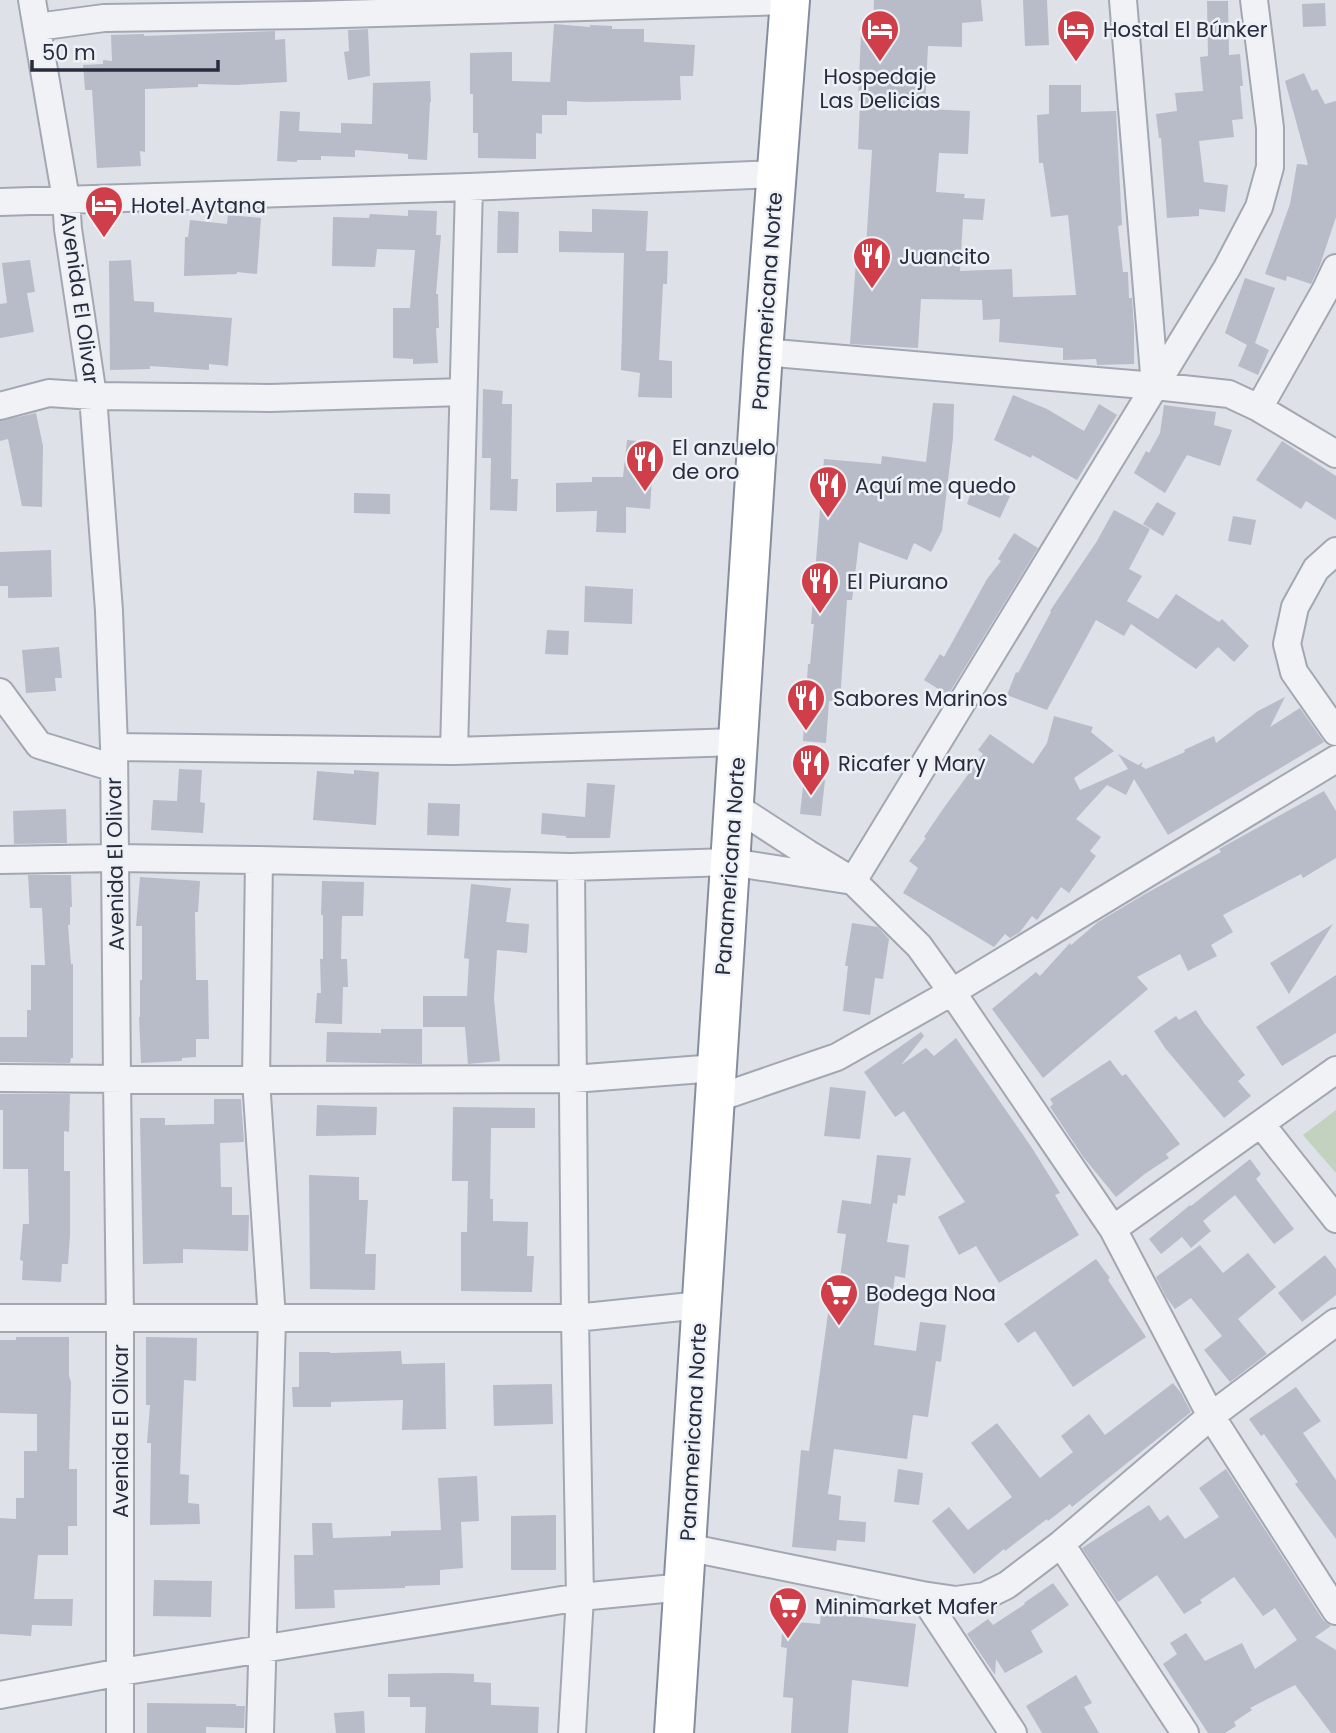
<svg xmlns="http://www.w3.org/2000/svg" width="1336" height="1733" font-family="Poppins,sans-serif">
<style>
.green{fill:#c2d2bf}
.building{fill:#b8bcc8}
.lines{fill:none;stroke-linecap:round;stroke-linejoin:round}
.minor-casing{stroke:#a3a7b2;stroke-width:30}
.trunk-casing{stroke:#858d9f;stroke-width:42}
.minor{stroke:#f0f2f6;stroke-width:26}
.trunk{stroke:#fff;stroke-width:38}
.labels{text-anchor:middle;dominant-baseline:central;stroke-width:5;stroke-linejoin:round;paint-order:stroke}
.poi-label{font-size:21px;fill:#272d3f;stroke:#edf0f5;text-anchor:start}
.street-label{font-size:21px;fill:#272d3f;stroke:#edf0f5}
</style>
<rect width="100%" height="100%" fill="#dee1e8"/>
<path class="green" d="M1336,1110V1173L1303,1135Z"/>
<path class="building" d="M874,0H981L983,21L962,23V47L928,46L925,109L970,111L968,154L939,153L936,192L965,194L964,198L985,199L983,220L963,219L960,271L1012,269L1013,297L1076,295L1068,215L1051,217L1043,163H1039L1037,115L1049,114V85H1081V112L1116,111L1122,225L1118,226L1123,272H1128L1129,298H1132L1134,328V364L1097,365L1096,359L1063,360V348L999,342L1000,319L983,320L982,300L921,299L918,348L850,344L856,261L865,262L870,184L872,150L858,149L860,102H858L861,33H873Z
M1023,0H1047L1049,45L1025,46Z
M1207,1H1228L1229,55L1240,54L1243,86H1240L1243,119L1232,120L1234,137L1199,141L1204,182L1228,185L1225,212L1199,209V216L1167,218L1161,138H1159L1156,114L1177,111L1175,93L1203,91L1200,57L1208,56Z
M1325,3L1326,26L1303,27L1302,4Z
M554,24L590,27V25L612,26V29H644V42L695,45L693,76H680L681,100L587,102L567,101V115H542V134L536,133V159L478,158V133H473V94H470V53L512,52V81L550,82Z
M368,29L370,76L348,80L344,52L349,51L348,30Z
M275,31V40L285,39L287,82L237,85L198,84V87L145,89V152L140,151L141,166L97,168L92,90H85L83,65L103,64V60L112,61L111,35L144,34V36Z
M1304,73L1312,91L1317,89L1325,104L1336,101V217L1320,265L1311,284L1287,276L1286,281L1265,274L1290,204L1297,164L1308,165L1285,81Z
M430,81L431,102H430L427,160L408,159V154L355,150V157L321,156V160H297V162L277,161L280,111L300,112L299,131L341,133V123L372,124L373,83Z
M592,209L648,211L646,251H668L667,284H663L659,360L672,361V398L638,397L640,373L621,370L624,253L559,252V231L592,232Z
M408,210L437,211L436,235H441L436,294H438L439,328H436L438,363L413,364V359L393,358V308H410L415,250L377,249L375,267L332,266L333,217L369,218L370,214L408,216Z
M498,211L519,212L518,253H497Z
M228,215L261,218L257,274L237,272V274L184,276L185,237H188L190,220L227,224Z
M30,260L35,292L27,293L34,332L0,338V304L7,303L2,263Z
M131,260L134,301L154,302V312L232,318L228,366L209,364V370L150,366V369L110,370L109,261Z
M1245,278L1275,288L1255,343L1269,350L1258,375L1238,366L1247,345L1225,333Z
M483,389L503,391L502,404H512L511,479H518L517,511L490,510L491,458H482Z
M1013,395L1047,409L1084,431L1099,404L1117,415L1077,480L1032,455L1031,458L994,440Z
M933,403L954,404L953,438L942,531L931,552L914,543L907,560L859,542L852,600H847L840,701H829L826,743L803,741L808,664H810L814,624H811L824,459L881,464L882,456L926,462Z
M1164,405L1216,412L1214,425L1232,430L1220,466L1187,455L1165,493L1134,473L1146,451L1149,453L1160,433Z
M36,413L43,446L42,507L22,506L8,439L0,441V421Z
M627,440L647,442L645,478H652L650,509L626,507V533L596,532L597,511L556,512V483L592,482V477H623Z
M1282,441L1336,476V520L1306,501L1301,509L1256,480Z
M975,480L1010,496L1000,518L967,504Z
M354,493L390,494V514L354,513Z
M1157,502L1176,513L1163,536L1143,524Z
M1114,510L1150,529L1129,569L1142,576L1127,601L1158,619L1176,594L1219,622L1222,619L1249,646L1234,662L1218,647L1196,669L1131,624L1124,636L1096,620L1047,710L1007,695L1016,672L1018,673L1051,612L1050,611L1097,541Z
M1233,516L1256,520L1251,545L1228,541Z
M1014,533L1038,548L948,695L924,680L940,654L944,657L987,579L1001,561L998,559Z
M51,550L52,597L8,598V586H0V552Z
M585,586L633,589L632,624L584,622Z
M547,630L569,631L568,655L545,654Z
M59,647L62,678H55L56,691L26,693L22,650Z
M1285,697L1270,727L1300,708L1324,742L1168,835L1134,779L1126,795L1107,785L1076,819L1101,837L1090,851L1096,856L1069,893L1061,887L1037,920L1032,916L1020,932L1010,938L1005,934L994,947L903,893L918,868L909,861L926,838L924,837L943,809L983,754L978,750L990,734L1033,764L1047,743L1054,716L1093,727L1091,732L1114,751L1074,778L1080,790L1128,769L1118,754L1138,765L1143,762L1141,766L1146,769L1185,752L1184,750L1214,736L1216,743L1258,711Z
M179,769L202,770L200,802L205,803L203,833L151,830L153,800L177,801Z
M354,770L379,772L376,825L313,820L317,771L354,774Z
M804,777L825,780L821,816L800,814Z
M587,783L615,785L610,838H566V836L541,834L542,813L585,817Z
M1324,791L1336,811V858L1303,878L1301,874L1223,915L1233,932L1211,945L1217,956L1188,971L1180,954L1137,977L1148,989L1043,1078L992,1009L1036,972L1040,976L1070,943L1071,945L1098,922L1145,894L1221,852L1219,849Z
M428,803L460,804L459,836L427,835Z
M66,809L67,843L14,844L13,811Z
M28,875H71L72,907H70V925H68L71,964H73V1058H71L70,1063L0,1062V1037H27V1010H31V965H45L42,908H30Z
M140,877L200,881L198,912H195L196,980H208L209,1039H196V1057L182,1058V1061L141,1063L139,1017H140V980H142V926H136Z
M322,881L364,882L363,916H342L341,959H347L348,987H343L342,1024L315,1023L317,993H321L320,959H323V915H321Z
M471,884L511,888L506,922L529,924L527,953L497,950L494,999L500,1061L468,1064L465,1027H423V996H467L469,959L464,958Z
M852,923L878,927L889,939L883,979L875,978L870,1015L843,1011L848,966H845Z
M1333,924L1289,994L1270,963Z
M1336,975V1033L1282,1066L1256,1027Z
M1196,1010L1204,1023L1245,1075L1238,1081L1251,1096L1224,1118L1165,1048L1154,1031L1176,1016L1179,1020Z
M381,1029H422V1064L326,1062L327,1032L381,1033Z
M921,1032L924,1036L901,1065L926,1048L934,1056L956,1038L1032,1148L1060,1193L1055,1195L1079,1235L999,1283L976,1246L959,1255L938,1217L965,1202L904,1111L895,1117L864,1072Z
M1110,1060L1122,1076L1126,1074L1180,1144L1166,1154L1169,1158L1146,1173L1116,1197L1084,1158L1050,1107L1053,1104L1050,1099Z
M830,1087L866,1091L860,1139L824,1136Z
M0,1094H70L69,1132L64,1131V1171H70V1235L68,1264H62L61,1282L22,1280L23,1261L20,1260L23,1224H29L28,1169H3V1110H0Z
M214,1099H241L244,1142L220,1143L221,1187H232V1215H249L248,1251L183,1249V1263L143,1264L140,1118H165V1125L214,1124Z
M317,1105L377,1107L376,1135L316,1136Z
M453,1107L535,1108V1128H491L490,1199H493V1221L528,1222L527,1256H534L532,1292L461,1291V1232H467L468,1181H452Z
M877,1155L911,1158L905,1196L898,1195L897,1204L893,1203L887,1242L909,1245L905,1278L895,1276L892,1298L880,1296L874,1345L916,1351L920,1322L946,1325L941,1362L936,1361L928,1417L913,1415L907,1459L834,1449L828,1494L841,1496L839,1520L866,1522L865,1542L837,1540L836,1551L792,1547L801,1450L809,1451L829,1306L836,1307L846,1234L837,1233L842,1200L871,1204Z
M1250,1159L1261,1174L1256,1179L1294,1229L1274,1244L1235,1195L1203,1221L1211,1231L1191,1248L1182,1237L1161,1254L1149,1239L1190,1205L1191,1206Z
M309,1175L359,1177V1200H368L365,1254H376L375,1290L310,1289Z
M1200,1245L1223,1273L1248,1253L1276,1287L1238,1319L1267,1354L1230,1382L1204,1350L1222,1336L1191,1298L1175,1309L1166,1297L1156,1277Z
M1325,1255L1336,1269V1295L1302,1322L1278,1293Z
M1096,1259L1110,1278L1108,1280L1146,1337L1073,1387L1035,1331L1018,1343L1004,1324Z
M16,1337H69V1376L71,1382L69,1469H77V1526H68V1555H38L34,1599H73L72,1626L32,1625L31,1636L0,1634V1518L16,1519V1498H24V1451H37V1414L0,1413V1340H16Z
M146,1337L197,1338L196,1381L184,1380L180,1474L189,1475L188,1503L199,1504L200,1524L150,1525L151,1443H147L150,1405H146Z
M401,1351L402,1364L445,1363L446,1429L402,1430L403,1400L331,1402V1407H293L292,1387H299V1352H330V1353Z
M1173,1383L1181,1393L1191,1412L1072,1507L1070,1504L1048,1521L1047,1519L1005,1551L1004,1549L974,1574L932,1521L949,1507L968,1530L1012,1497L971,1443L997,1423L1040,1478L1073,1452L1061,1436L1089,1414L1105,1435Z
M552,1384L553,1424L494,1426L493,1385Z
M1296,1387L1321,1421L1303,1433L1336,1480V1539L1295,1484L1298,1482L1264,1434L1261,1436L1249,1419Z
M898,1469L923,1473L919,1505L894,1502Z
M1226,1469L1323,1620L1331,1626L1315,1637L1336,1650V1733H1331L1295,1685L1250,1708L1252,1710L1234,1722L1236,1726L1225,1733H1208L1163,1664L1177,1654L1170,1643L1186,1633L1205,1661L1242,1643L1255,1669L1297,1640L1275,1608L1263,1616L1234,1577L1200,1600L1202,1603L1184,1614L1157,1575L1118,1602L1082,1548L1149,1505L1160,1521L1168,1515L1185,1539L1219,1517L1199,1488Z
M477,1476L479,1521L461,1522L463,1568L440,1570V1585L405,1586V1588L334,1590L335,1608L295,1609L294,1555H313L312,1523H332L333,1538L391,1536V1531L441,1530L438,1478Z
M556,1515V1570H511V1516Z
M154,1580L212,1581L211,1617L153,1616Z
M1053,1583L1069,1605L1031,1631L1043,1652L1005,1673L996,1659L995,1675L967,1634L988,1619L993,1625L1025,1604L1024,1603Z
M821,1612L916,1624L908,1687L852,1680L848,1733H791L793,1698L783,1697L787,1648L781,1647L783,1621L820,1624Z
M448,1673L474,1674V1682L491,1683V1705L539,1707L538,1733H425L426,1707H410V1697H388V1674Z
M1076,1675L1092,1703L1084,1707L1099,1733H1042L1026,1706Z
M147,1703L236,1704V1706H245L244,1728L206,1727V1733H147Z
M364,1711L365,1733H336L334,1713Z"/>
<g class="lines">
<defs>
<path id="minor" d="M32,0L66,199L68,229L93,396L109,611L114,747L117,1078L120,1319V1733
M1123,0L1155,386
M37,27L104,18L308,15L789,1
M0,202L469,187L775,174
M763,352L1155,386L1229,394L1259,408L1336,454
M0,406L49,393L93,396L270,398L463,392
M1259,408L1325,291L1336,268
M1336,551L1316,569L1295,607L1287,644L1294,672L1336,732
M0,692L39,745L114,768
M114,747L454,751L738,742
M454,751L469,187
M733,805L807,853L853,881L919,946L952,992L1113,1229L1211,1416L1336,1611
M0,860L115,858L259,860L571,867L730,862L853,881L1227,268L1259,207L1270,167V128L1254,0
M259,860L256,1080L272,1319L260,1733
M571,867L575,1318L580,1597L572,1733
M0,1078L256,1080L573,1079L716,1068
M715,1099L837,1057L952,992L1336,759
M1261,1124L1336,1219
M1113,1229L1336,1070
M0,1318H575L701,1305
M1061,1544L1185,1733
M686,1547L922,1595L956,1600L985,1596L1007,1585L1061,1544L1211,1416L1336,1322
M922,1595L1013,1733
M0,1695L121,1672L580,1597L684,1587"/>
<path id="trunk" d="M674,1733L763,352L790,0"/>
</defs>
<use href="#minor" class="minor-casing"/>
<use href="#trunk" class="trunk-casing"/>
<use href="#minor" class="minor"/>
<use href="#trunk" class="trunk"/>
</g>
<defs>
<symbol id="hotel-pin" viewBox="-11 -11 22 30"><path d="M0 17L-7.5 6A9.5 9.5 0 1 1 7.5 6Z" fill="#d03f49" stroke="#edf0f5"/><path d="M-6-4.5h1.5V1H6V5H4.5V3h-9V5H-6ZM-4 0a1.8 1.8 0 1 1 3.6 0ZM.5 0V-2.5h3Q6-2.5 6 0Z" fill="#fff"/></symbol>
<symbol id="restaurant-pin" viewBox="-11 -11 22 30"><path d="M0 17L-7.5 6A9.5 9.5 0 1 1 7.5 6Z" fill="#d03f49" stroke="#edf0f5"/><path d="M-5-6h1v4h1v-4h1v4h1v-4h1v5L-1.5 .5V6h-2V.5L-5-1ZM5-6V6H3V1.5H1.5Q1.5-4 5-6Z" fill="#fff"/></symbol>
<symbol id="supermarket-pin" viewBox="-11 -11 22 30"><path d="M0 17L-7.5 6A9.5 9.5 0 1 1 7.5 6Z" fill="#d03f49" stroke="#edf0f5"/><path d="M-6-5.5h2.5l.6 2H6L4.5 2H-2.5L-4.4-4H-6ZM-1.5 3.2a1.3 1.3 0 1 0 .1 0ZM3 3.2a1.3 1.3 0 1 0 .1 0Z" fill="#fff"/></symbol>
</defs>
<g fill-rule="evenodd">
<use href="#hotel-pin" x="858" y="7" width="44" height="60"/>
<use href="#hotel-pin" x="1054" y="7" width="44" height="60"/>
<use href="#hotel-pin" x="82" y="183" width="44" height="60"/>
<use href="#restaurant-pin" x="850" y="234" width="44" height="60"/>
<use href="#restaurant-pin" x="623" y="437" width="44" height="60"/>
<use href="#restaurant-pin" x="806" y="463" width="44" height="60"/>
<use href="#restaurant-pin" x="798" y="559" width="44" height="60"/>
<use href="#restaurant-pin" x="784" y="676" width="44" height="60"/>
<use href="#restaurant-pin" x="789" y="741" width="44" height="60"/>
<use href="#supermarket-pin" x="817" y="1271" width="44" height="60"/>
<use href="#supermarket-pin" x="766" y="1584" width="44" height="60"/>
</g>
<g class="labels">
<g class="poi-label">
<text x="1103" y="29">Hostal El Búnker</text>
<text x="880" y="76" text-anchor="middle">Hospedaje<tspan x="880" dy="24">Las Delicias</tspan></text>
<text x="131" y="205">Hotel Aytana</text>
<text x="899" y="256">Juancito</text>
<text x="672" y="447">El anzuelo<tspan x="672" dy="24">de oro</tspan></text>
<text x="855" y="485">Aquí me quedo</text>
<text x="847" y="581">El Piurano</text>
<text x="833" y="698">Sabores Marinos</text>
<text x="838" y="763">Ricafer y Mary</text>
<text x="866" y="1293">Bodega Noa</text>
<text x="815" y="1606">Minimarket Mafer</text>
</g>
<g class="street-label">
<text transform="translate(80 298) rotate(82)">Avenida El Olivar</text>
<text transform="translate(767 301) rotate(-86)">Panamericana Norte</text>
<text transform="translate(115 864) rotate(-91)">Avenida El Olivar</text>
<text transform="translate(730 866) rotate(-86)">Panamericana Norte</text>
<text transform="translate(120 1431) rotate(-90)">Avenida El Olivar</text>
<text transform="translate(693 1432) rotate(-87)">Panamericana Norte</text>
</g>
</g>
<path d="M32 60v10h186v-10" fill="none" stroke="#272d3f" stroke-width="3.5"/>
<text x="42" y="60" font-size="21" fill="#272d3f" stroke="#edf0f5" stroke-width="5" paint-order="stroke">50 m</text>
</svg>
